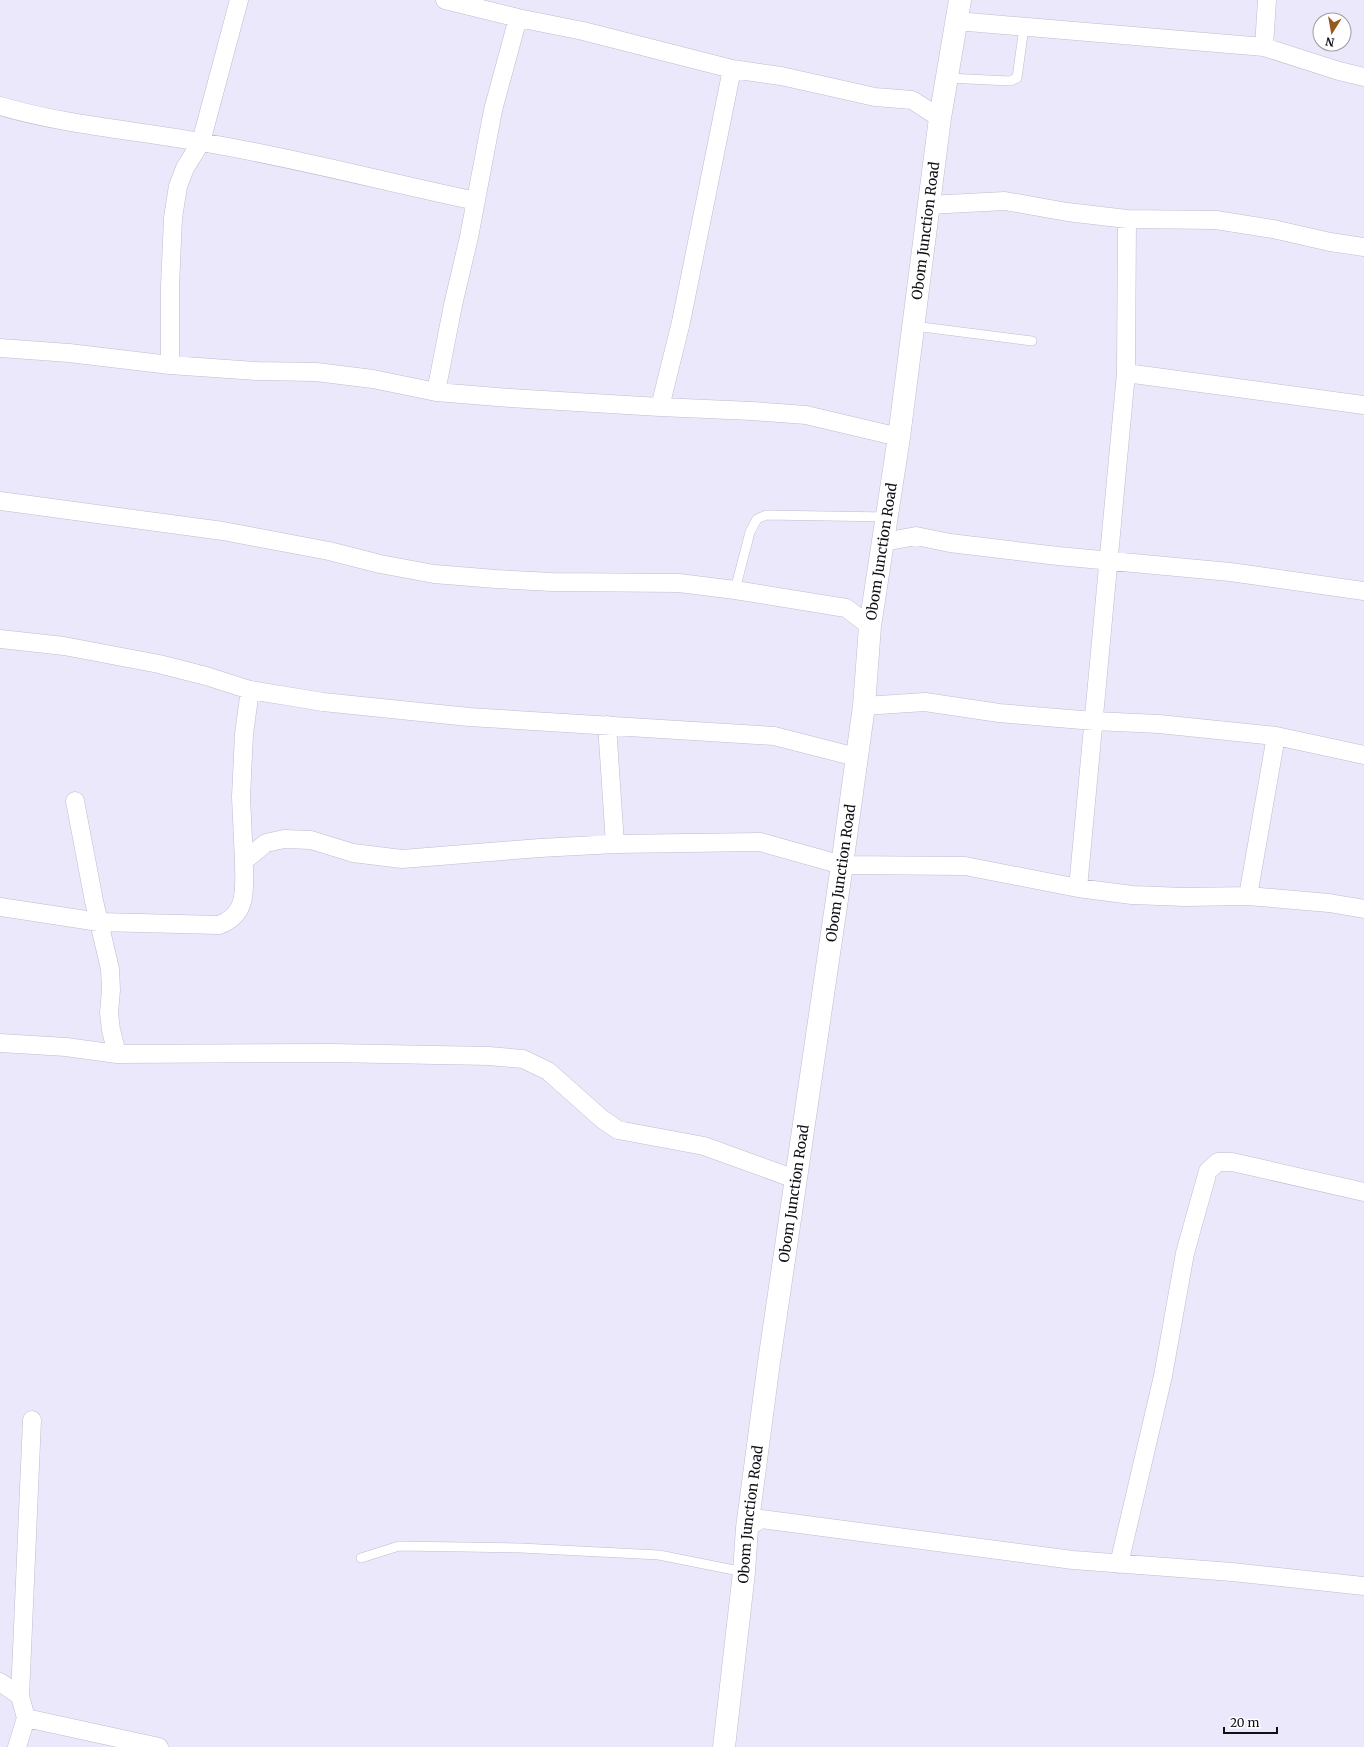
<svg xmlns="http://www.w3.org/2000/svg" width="1364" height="1747" font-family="Merriweather,serif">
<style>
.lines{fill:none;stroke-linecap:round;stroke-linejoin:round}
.service-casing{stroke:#bfbccf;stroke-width:10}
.minor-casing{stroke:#bfbccf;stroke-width:19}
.secondary-casing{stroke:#bfbccf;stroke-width:23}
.service{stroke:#fff;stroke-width:9}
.minor{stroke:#fff;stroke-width:18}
.secondary{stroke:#fff;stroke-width:22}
.labels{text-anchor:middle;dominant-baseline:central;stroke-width:4;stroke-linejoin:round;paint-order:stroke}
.street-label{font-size:14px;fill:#100f15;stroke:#fff}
</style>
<rect width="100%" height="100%" fill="#ebe8fc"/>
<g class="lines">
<defs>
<path id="service" d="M947,78L1010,81L1017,78L1024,27
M914,326L1032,341
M735,590L750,532L757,519L766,515L888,517
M361,1558L399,1546L521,1548L659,1555L744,1572"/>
<path id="minor" d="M445,0L518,18L583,31L732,69L781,76L875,97L912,100L940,118
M956,21L1264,47L1339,71L1364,77
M1264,47L1267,0
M0,106C65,125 133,130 200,142C293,157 384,182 476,201
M928,205L1005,201L1067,212L1127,219L1216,220L1273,229L1330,242L1364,247
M0,348L69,353L170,365L257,371L316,372L373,379L436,392L510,398L660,407L752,411L806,415L899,437
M170,365V286L173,218L178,186L185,168L201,142L239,0
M1126,373L1364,405
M436,392L453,305L469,237L493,110L518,18
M660,407L681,322L732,69
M0,501L223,531L329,551L380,564L434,574L496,579L552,582L679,583L735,590L846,608L870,626
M884,542L916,536L950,543L1058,556L1230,572L1364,591
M0,639L64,646L159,664L206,676L250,690L323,702L469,717L774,736L856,757
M864,706L925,702L999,713L1094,721L1159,724L1276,736L1364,755
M607,725L615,844
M75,801L94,901L110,969L111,990L109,1013L111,1030L117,1054
M244,861L241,797L244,734L250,690
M1078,888L1126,373L1127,219
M1248,896L1276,736
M0,907L99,922L219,925C249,914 244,888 244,861L266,843L284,839L311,840L353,853L402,859L540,848L615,844L760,842L842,865L965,866L1078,888L1132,895L1185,897L1248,896L1329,903L1364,909
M0,1043L66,1047L117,1054L331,1053L489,1056L523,1059L548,1071L602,1119L618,1130L704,1146L795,1179
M747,1528L761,1519L1073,1560L1232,1572L1364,1586
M1119,1564L1163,1376L1185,1253L1208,1171L1218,1162H1232L1364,1192
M0,1682L20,1696
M26,1718L159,1747
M17,1747L26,1718L20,1696L32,1420"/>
<g id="secondary">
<path id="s1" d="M724,1747L744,1572L747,1528L769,1362L842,865L864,706L870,626L899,437L940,118L960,0"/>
</g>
</defs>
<use href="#service" class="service-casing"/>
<use href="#minor" class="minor-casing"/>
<use href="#secondary" class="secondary-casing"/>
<use href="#service" class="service"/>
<use href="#minor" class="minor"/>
<use href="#secondary" class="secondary"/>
</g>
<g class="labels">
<g class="street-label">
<text stroke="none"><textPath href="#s1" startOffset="1530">Obom Junction Road</textPath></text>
<text stroke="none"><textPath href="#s1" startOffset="1206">Obom Junction Road</textPath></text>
<text stroke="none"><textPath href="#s1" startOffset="882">Obom Junction Road</textPath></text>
<text stroke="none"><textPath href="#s1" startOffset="558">Obom Junction Road</textPath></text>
<text stroke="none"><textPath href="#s1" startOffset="234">Obom Junction Road</textPath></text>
</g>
</g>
<g transform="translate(1332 32) rotate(191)"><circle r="19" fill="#ffffff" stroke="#9f9fa1"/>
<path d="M0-3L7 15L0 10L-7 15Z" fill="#97591d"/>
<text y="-6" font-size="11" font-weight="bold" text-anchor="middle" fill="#100f15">N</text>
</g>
<path d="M1224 1727v6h53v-6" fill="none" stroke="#100f15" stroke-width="2"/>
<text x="1230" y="1727" font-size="12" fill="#100f15" stroke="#ffffff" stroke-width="3" paint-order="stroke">20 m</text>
</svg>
